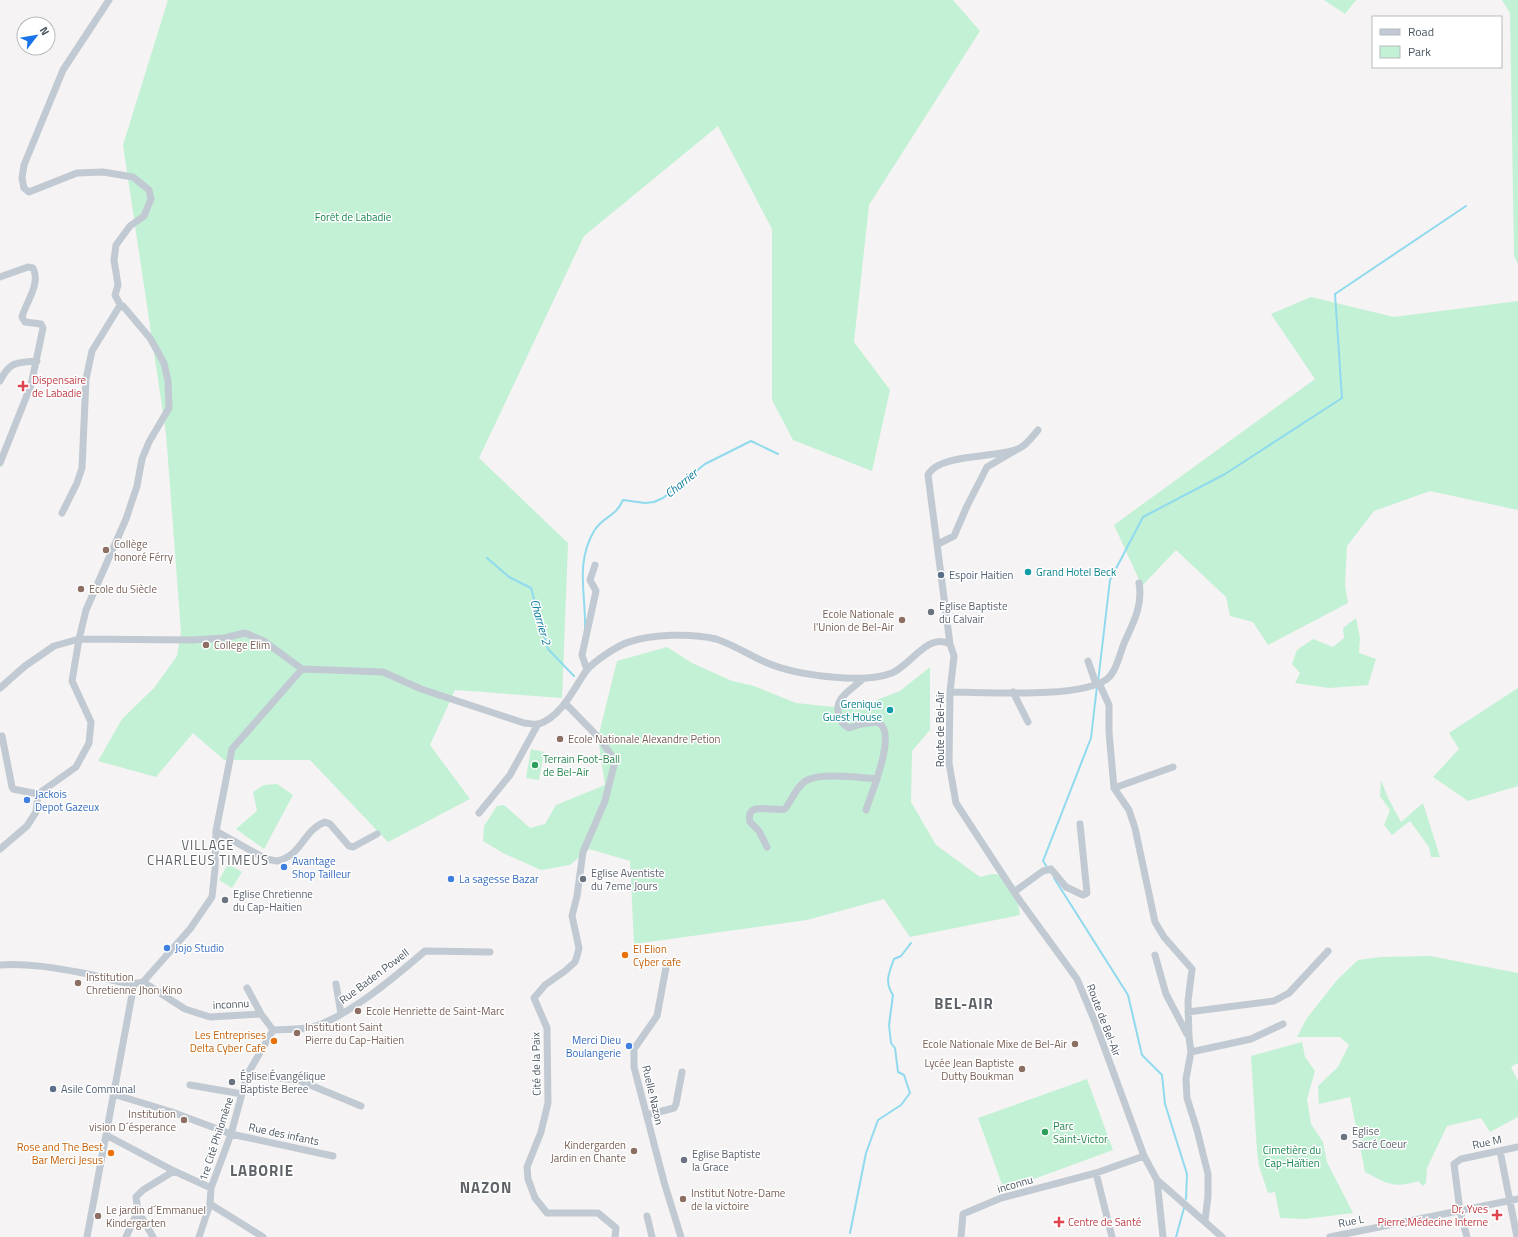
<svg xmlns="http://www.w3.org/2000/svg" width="1518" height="1237" font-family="'Titillium Web',sans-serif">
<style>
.green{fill:#c3f1d5}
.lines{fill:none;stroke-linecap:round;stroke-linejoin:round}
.stream{stroke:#90daee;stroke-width:2}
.minor{stroke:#c1cad2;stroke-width:7}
.health-dot{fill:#e0444e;stroke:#fff;stroke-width:1.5}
.education-dot{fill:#8d6e63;stroke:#fff;stroke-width:1.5}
.culture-dot{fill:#0f9aa8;stroke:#fff;stroke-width:1.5}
.service-dot{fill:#5c6f8a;stroke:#fff;stroke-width:1.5}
.worship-dot{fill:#6b7280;stroke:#fff;stroke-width:1.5}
.leisure-dot{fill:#2e9e5b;stroke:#fff;stroke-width:1.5}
.shop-dot{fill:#3f7fe0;stroke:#fff;stroke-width:1.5}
.food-dot{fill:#e8710a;stroke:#fff;stroke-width:1.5}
.labels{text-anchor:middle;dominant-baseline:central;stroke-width:3;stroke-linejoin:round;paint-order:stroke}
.park-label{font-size:11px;fill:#17864f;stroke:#fff}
.health-label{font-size:11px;fill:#be3a42;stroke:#fff;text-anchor:start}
.education-label{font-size:11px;fill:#785e54;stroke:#fff;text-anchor:start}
.culture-label{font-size:11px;fill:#0d838f;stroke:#fff;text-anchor:start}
.service-label{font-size:11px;fill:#4e5e75;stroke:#fff;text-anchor:start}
.worship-label{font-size:11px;fill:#5b616d;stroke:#fff;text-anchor:start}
.street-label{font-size:11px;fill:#4a5661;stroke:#fff}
.leisure-label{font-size:11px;fill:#27864d;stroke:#fff;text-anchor:start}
.shop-label{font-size:11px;fill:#366cbe;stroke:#fff;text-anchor:start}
.food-label{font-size:11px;fill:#c56008;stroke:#fff;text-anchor:end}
.water-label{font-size:12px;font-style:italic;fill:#0c7c9b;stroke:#fff}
.quarter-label{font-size:13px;letter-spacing:1px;fill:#5f6368;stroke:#fff}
.district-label{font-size:15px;font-weight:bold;letter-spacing:1px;fill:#5f6368;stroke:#fff}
</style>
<rect width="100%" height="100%" fill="#f5f3f3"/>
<path class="green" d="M168,0H953L980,31L869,205L854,342L890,390L872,471L793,440L772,400V229L718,126L584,236L479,458L568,543L562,698L455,690L430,745L470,799L388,842L310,760H224L193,733L156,777L98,761L122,719L154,688L177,656L181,632L166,433L123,145Z
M1324,0H1356L1345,14Z
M1502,0H1518V264L1514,256L1510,13Z
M1311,297L1394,317L1518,301V510L1430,491L1374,511L1347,546L1345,585L1348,603L1268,645L1253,622L1230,616L1226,597L1176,550L1142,586L1114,525L1315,379L1271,314Z
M1356,618L1360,638L1359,653L1376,659L1368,685L1329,688L1295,683L1300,673L1292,664L1297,650L1313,639L1333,647L1344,638L1343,628Z
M667,647L692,663L732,681L754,686L796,703L853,709L900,691L930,667V730L912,751L911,802L936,845L980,877L992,874L1004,875L1015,886L1020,915L910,937L884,899L807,920L634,944L630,861L589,849L570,865L541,870L503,853L483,841L484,826L497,806L504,805L530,828L545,824L556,805L605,785L598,738L617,661Z
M1518,688V786L1468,801L1433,777L1459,749L1449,733Z
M531,749L544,752L539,780L526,778Z
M1381,780L1388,798L1401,822L1423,803L1440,857H1431L1429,847L1410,821L1392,835L1384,825L1390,810L1380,796Z
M277,784L293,795L264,849L236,829L257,811L253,792L264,785Z
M228,864L242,872L232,888L219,880Z
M1430,956L1518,973V1063L1511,1067L1518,1081V1117L1490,1132L1481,1118L1447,1126L1427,1168L1426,1183L1423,1186L1418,1181C1392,1189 1387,1183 1365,1172L1350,1097L1319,1104L1318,1086L1338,1067L1349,1045L1340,1037H1297L1307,1018L1337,980L1358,960L1381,957Z
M1302,1042L1305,1057L1315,1071L1307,1099L1311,1124L1323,1142L1327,1162L1353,1213L1305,1219L1280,1218L1275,1192L1268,1193L1259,1166L1257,1151L1251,1056Z
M1087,1079L1113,1150L1004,1190L978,1118Z"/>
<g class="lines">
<path class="stream" d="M487,558L509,577L531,588L548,649L574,676
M585,628C586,593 575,564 594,531C604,515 615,518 623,500L645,503L654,502L663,498L705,464L751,441L778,454
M1098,682L1110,580L1143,517L1225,474L1342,398L1335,294L1466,206
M1047,867L1043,861L1091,738L1097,686
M1054,878L1128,995L1142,1055L1162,1075L1165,1104L1187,1174L1186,1199
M850,1233L866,1153L878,1120L901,1105L910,1093L904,1075L898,1072L895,1048L891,1043L889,1025L893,995C884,982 889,973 894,959L901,956L911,943
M1176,1237L1184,1208"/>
<path class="minor" d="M109,0L63,70L24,165L22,178L24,188L29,192L77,173L103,172L133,177L149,190L151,199L144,216L130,226L116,245L114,260L118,285L115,295L121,306
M0,277L28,267L33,268C41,284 26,302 22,317L25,322L41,324L43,328L31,385L0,463
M0,381C10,361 16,363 37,361
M938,544L954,536L967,506L987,467L1016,450
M950,644L928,475C939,453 999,458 1018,449C1026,446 1033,436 1038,430
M1088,661L1096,684
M587,670L582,655L596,591L590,580L595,565
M863,679C851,690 833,698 839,716C841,722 843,725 849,728L861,724L877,722C899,730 871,794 866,810
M1099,683L1109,705V732L1114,788L1129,810L1135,828L1155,922L1164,937L1192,969L1188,1001L1189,1037L1191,1052L1186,1079L1187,1098L1197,1130L1208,1174V1196L1205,1221
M0,688L25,666L54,646L79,639L191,640L224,638L245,633L264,641L302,669L383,672L421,689L524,723C528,723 535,725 539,724C562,716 574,688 586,671C593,662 618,645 629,642C652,634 692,633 716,639C732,644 749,655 765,662C785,671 810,675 832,677C852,679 874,680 892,673C911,665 928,632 950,644L954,656L950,692L949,763L956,803L1018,898L1077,979L1095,1022L1144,1156L1157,1180L1222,1237
M950,692C985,692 1080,699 1107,679C1117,671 1120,652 1125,641C1134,622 1143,604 1139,583
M1013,692L1028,722
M565,703L601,740L615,761L605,801L583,852L577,896L572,916L579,948L577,956L575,962L565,971L545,985L534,998L547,1028L548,1103L541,1132L527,1167L528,1179L535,1198L547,1213H598L616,1228L615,1237
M2,736L12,787L13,789L38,794
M1114,788L1173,767
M479,813L510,775L538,724
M216,831L266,859L277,861C302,856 303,830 325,822L330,824L349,846L353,847L377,834
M767,847L759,831L750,822C745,800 773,812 785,809C791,801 795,790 803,783C816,771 860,778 877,779
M0,849L27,826L36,812L38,794L76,767L89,743L91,722L72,681L79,639L86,610L126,519L137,486L142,459L149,442L169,408L168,381L164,363L150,338L123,306L119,307L92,351L86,379L82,468L77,483L62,513
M1014,892L1043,871L1051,869L1066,887L1083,895L1087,893L1080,824
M1155,955L1166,994L1187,1034
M667,962L657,1016L634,1049V1067L664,1182L681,1237
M0,965C27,963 56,968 83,973C102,976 125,987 143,982L190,929L212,897L215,869L216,831L232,749L302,669
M143,982L185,1009L210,1017L261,1014L273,1030
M336,984L341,1014
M247,988L261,1014
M1188,1012L1274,1001L1289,993L1328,951
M273,1030C286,1029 301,1030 313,1027C349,1016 396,976 425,951L490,952
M1191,1052L1251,1039L1283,1024
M247,1075L298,1080L361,1106
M190,1085L242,1094
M113,1094L172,1112L231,1134L333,1156
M647,1115L674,1108L676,1104L682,1072
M106,1135L174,1171L211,1188
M1500,1151L1517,1237
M1096,1173L1112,1237
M1157,1180L1163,1237
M210,1204L263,1237
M647,1216L652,1237
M87,1237L134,984
M126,1237L138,1211
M153,1237L138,1211L136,1197L143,1190L174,1171
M199,1237L210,1204L211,1188L231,1134L247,1075L273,1030
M961,1237L963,1214L1001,1198L1096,1173L1144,1156
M1330,1237L1518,1199
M1467,1237L1460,1211L1454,1164L1461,1159L1518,1147"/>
</g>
<g class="health-dot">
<path d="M21 380h4v4h4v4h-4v4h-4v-4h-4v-4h4z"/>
<path d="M1495 1209h4v4h4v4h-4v4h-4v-4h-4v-4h4z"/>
<path d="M1057 1216h4v4h4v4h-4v4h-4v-4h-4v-4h4z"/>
</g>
<g class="education-dot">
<circle cx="106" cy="550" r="4"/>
<circle cx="81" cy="589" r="4"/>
<circle cx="902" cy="620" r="4"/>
<circle cx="206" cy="645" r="4"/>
<circle cx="560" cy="739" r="4"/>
<circle cx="78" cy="983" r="4"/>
<circle cx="358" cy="1011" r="4"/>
<circle cx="297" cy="1033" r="4"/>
<circle cx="1075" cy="1044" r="4"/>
<circle cx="1022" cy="1069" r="4"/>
<circle cx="184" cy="1120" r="4"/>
<circle cx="634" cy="1151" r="4"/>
<circle cx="683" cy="1199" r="4"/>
<circle cx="98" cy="1216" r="4"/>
</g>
<g class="culture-dot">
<circle cx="1028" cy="572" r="4"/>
<circle cx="890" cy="710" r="4"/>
</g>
<g class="service-dot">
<circle cx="941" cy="575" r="4"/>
<circle cx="53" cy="1089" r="4"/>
</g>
<g class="worship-dot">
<circle cx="931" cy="612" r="4"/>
<circle cx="583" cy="879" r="4"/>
<circle cx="225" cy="900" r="4"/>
<circle cx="232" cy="1082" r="4"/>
<circle cx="1344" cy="1137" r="4"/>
<circle cx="684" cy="1160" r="4"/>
</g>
<g class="leisure-dot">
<circle cx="535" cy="765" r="4"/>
<circle cx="1045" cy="1132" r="4"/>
</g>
<g class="shop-dot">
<circle cx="27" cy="800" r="4"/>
<circle cx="284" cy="867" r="4"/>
<circle cx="451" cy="879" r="4"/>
<circle cx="167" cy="948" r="4"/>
<circle cx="629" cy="1046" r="4"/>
</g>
<g class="food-dot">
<circle cx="625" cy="955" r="4"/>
<circle cx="274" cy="1041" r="4"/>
<circle cx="111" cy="1153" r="4"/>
</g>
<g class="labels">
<g class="park-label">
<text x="353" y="217">Forêt de Labadie</text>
<text x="1292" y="1150">Cimetière du<tspan x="1292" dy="13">Cap-Haïtien</tspan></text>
</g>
<g class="health-label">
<text x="32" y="380">Dispensaire<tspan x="32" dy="13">de Labadie</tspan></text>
<text x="1488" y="1209" text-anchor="end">Dr, Yves<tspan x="1488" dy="13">Pierre,Médecine Interne</tspan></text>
<text x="1068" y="1222">Centre de Santé</text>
</g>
<g class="education-label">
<text x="114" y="544">Collège<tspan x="114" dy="13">honoré Férry</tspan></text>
<text x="89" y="589">Ecole du Siècle</text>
<text x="894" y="614" text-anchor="end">Ecole Nationale<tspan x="894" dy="13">l'Union de Bel-Air</tspan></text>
<text x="214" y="645">College Elim</text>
<text x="568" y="739">Ecole Nationale Alexandre Petion</text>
<text x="86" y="977">Institution<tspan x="86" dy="13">Chretienne Jhon Kino</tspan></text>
<text x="366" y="1011">Ecole Henriette de Saint-Marc</text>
<text x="305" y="1027">Institutiont Saint<tspan x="305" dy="13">Pierre du Cap-Haitien</tspan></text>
<text x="1067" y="1044" text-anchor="end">Ecole Nationale Mixe de Bel-Air</text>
<text x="1014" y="1063" text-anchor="end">Lycée Jean Baptiste<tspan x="1014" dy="13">Dutty Boukman</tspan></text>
<text x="176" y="1114" text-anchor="end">Institution<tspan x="176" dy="13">vision D´ésperance</tspan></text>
<text x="626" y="1145" text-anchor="end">Kindergarden<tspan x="626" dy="13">Jardin en Chante</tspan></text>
<text x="691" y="1193">Institut Notre-Dame<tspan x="691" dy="13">de la victoire</tspan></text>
<text x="106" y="1210">Le jardin d´Emmanuel<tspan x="106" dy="13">Kindergarten</tspan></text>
</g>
<g class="culture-label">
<text x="1036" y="572">Grand Hotel Beck</text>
<text x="882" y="704" text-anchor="end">Grenique<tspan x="882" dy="13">Guest House</tspan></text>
</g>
<g class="service-label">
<text x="949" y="575">Espoir Haitien</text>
<text x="61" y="1089">Asile Communal</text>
</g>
<g class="worship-label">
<text x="939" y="606">Eglise Baptiste<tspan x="939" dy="13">du Calvair</tspan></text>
<text x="591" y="873">Eglise Aventiste<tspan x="591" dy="13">du 7eme Jours</tspan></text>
<text x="233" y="894">Eglise Chretienne<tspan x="233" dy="13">du Cap-Haitien</tspan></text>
<text x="240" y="1076">Église Évangélique<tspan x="240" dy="13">Baptiste Beree</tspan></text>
<text x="1352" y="1131">Eglise<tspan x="1352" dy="13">Sacré Coeur</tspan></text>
<text x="692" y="1154">Eglise Baptiste<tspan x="692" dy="13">la Grace</tspan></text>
</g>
<g class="street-label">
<text transform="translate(940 729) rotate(-90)">Route de Bel-Air</text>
<text transform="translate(374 976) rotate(-37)">Rue Baden Powell</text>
<text transform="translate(231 1004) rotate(-3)">inconnu</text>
<text transform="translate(1104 1020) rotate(69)">Route de Bel-Air</text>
<text transform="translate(536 1064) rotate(-91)">Cité de la Paix</text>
<text transform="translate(653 1095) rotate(77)">Ruelle Nazon</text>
<text transform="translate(284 1134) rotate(12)">Rue des infants</text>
<text transform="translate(216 1139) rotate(-72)">1re Cité Philomène</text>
<text transform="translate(1487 1142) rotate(-12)">Rue M</text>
<text transform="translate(1015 1184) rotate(-16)">inconnu</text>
<text transform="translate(1351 1221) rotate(-11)">Rue L</text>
</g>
<g class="leisure-label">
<text x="543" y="759">Terrain Foot-Ball<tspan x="543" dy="13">de Bel-Air</tspan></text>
<text x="1053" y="1126">Parc<tspan x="1053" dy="13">Saint-Victor</tspan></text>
</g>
<g class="shop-label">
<text x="35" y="794">Jackois<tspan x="35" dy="13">Depot Gazeux</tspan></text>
<text x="292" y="861">Avantage<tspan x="292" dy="13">Shop Tailleur</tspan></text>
<text x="459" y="879">La sagesse Bazar</text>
<text x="175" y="948">Jojo Studio</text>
<text x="621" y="1040" text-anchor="end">Merci Dieu<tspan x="621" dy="13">Boulangerie</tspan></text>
</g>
<g class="food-label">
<text x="633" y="949" text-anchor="start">El Elion<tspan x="633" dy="13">Cyber cafe</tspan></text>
<text x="266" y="1035">Les Entreprises<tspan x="266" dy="13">Delta Cyber Cafe</tspan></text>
<text x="103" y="1147">Rose and The Best<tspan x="103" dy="13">Bar Merci Jesus</tspan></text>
</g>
<g class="water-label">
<text transform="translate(681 483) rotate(-39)">Charrier</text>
<text transform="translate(541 622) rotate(74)">Charrier 2</text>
</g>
<g class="quarter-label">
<text x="208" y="845">VILLAGE<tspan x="208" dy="15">CHARLEUS TIMEUS</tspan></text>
</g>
<g class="district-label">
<text x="964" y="1003">BEL-AIR</text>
<text x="262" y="1170">LABORIE</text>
<text x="486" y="1187">NAZON</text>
</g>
</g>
<rect x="1372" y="16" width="130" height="52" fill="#ffffff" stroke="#b7bbc0"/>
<rect x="1380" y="29" width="20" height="6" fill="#c1cad2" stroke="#b7bbc0"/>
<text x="1408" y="36" font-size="12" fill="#4a5661">Road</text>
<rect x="1380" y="46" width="20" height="12" fill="#c3f1d5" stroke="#b7bbc0"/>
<text x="1408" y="56" font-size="12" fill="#4a5661">Park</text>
<g transform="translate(36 36) rotate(59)"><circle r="19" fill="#ffffff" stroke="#b7bbc0"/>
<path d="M0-3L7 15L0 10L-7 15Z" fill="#1a73e8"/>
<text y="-6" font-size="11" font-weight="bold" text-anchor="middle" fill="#4a5661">N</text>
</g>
</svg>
